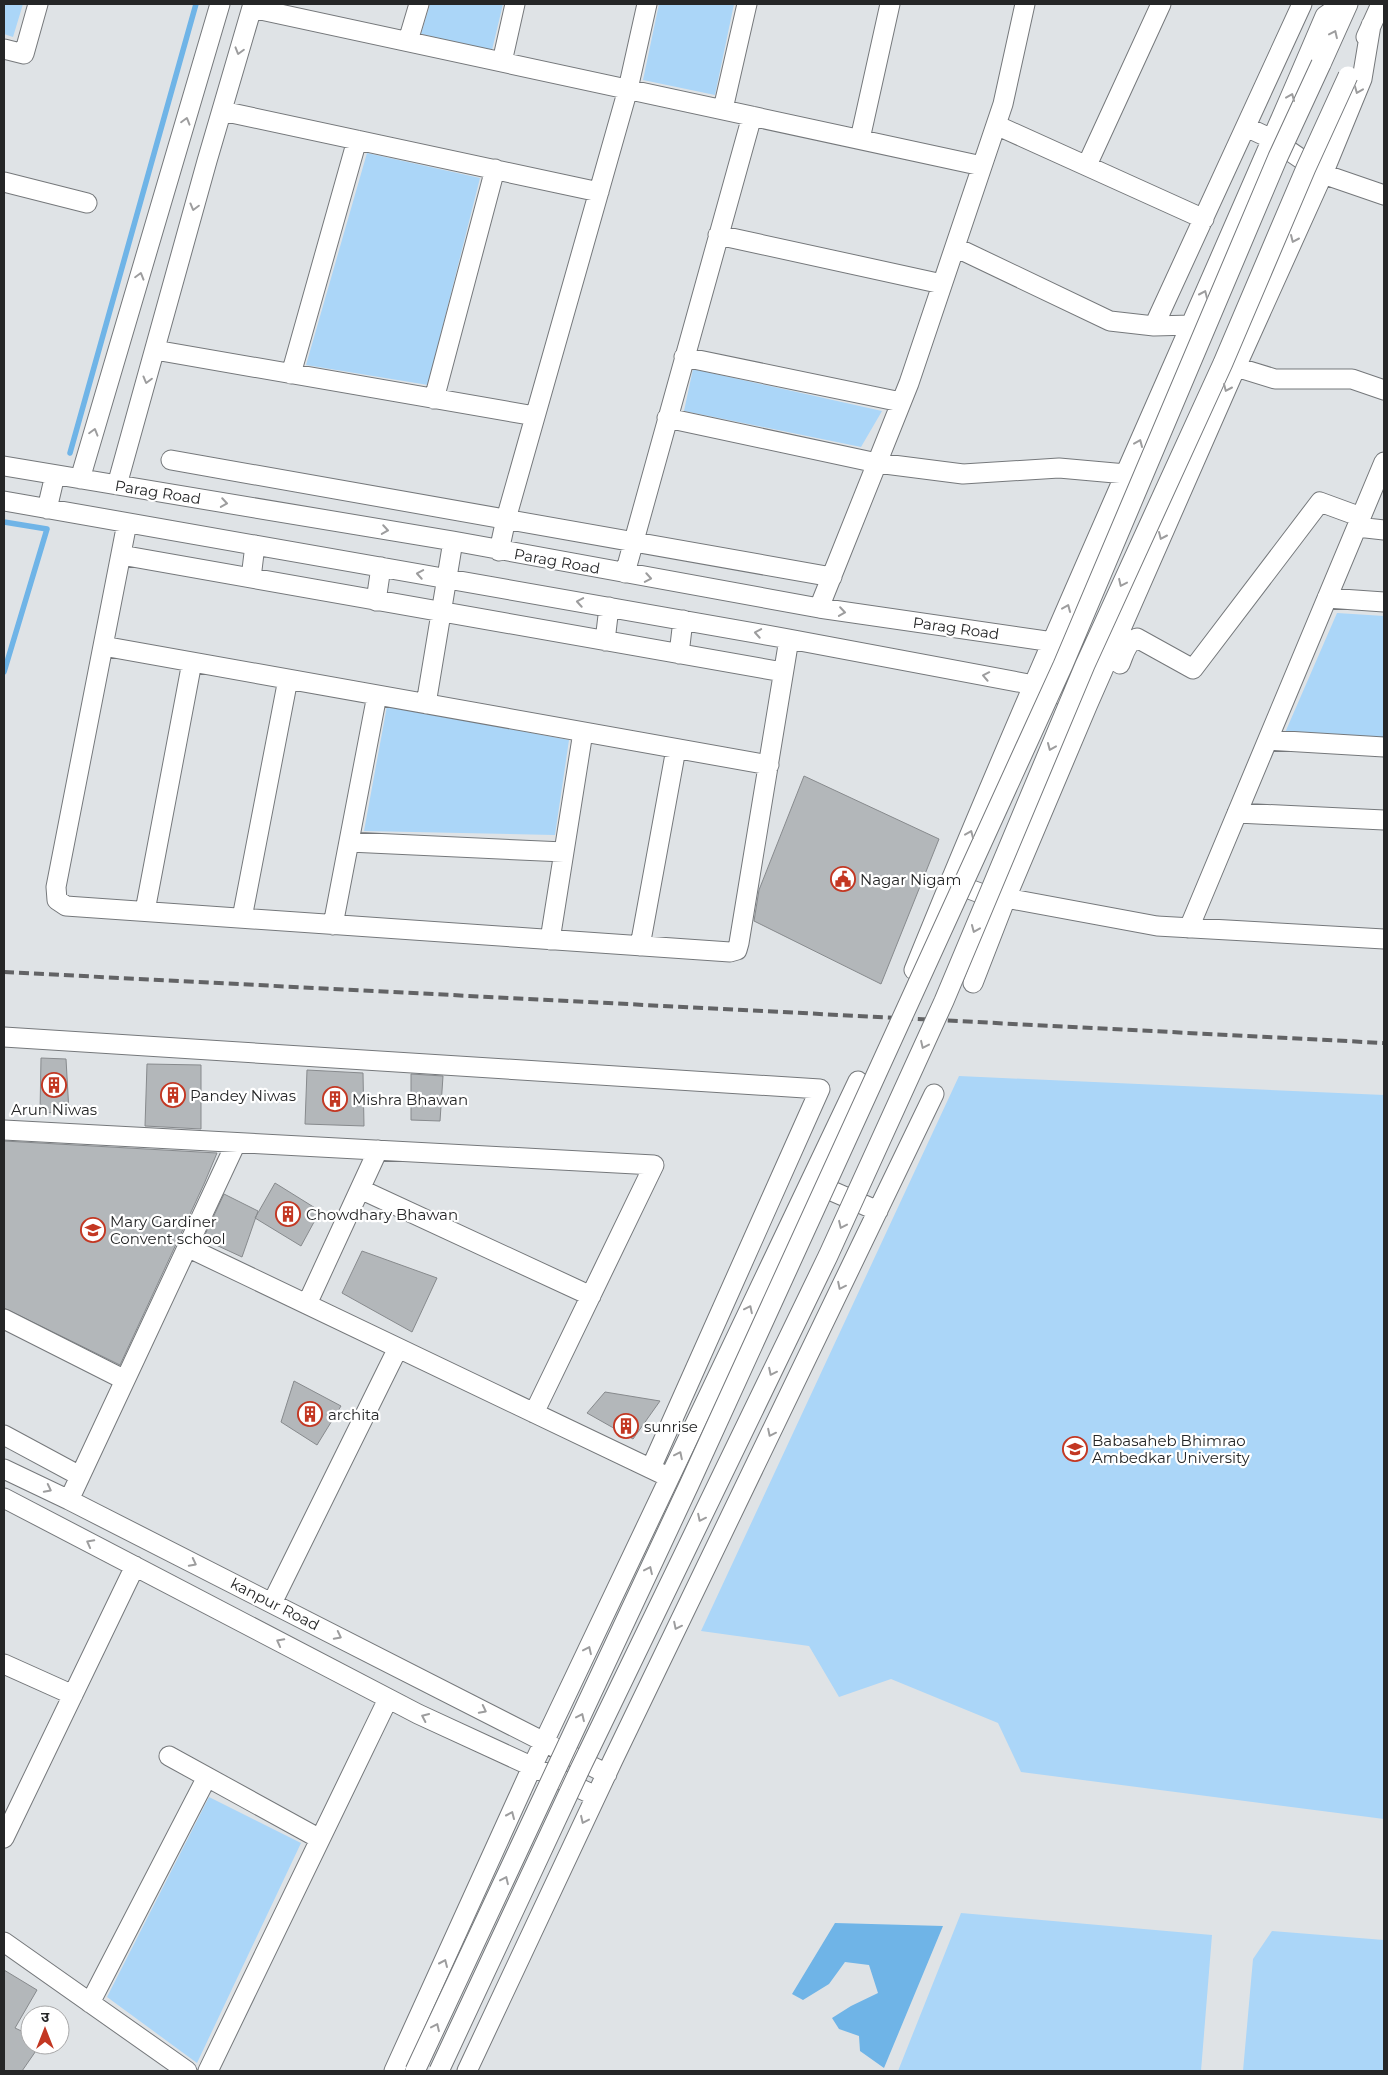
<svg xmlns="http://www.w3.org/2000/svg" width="1388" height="2075" font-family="Montserrat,'Noto Sans Devanagari',sans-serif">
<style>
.green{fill:#abd6f8}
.forest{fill:#6fb4e7}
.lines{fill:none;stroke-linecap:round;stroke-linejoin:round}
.stream{stroke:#6fb4e7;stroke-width:5.5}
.building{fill:#b3b7ba;stroke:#878a8d}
.minor-casing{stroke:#75787b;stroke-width:21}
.minor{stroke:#fff;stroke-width:19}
.rail{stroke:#626365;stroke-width:4;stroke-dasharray:10 5;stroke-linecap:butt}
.minor-bridge-casing{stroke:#75787b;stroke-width:21;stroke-linecap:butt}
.minor-bridge{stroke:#fff;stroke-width:19}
.oneway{stroke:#9d9d9e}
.labels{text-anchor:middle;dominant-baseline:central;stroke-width:4.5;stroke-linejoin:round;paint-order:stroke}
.street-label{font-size:15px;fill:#252627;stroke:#fff}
.poi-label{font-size:15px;fill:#252627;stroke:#fff;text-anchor:start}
</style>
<rect width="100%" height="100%" fill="#dfe3e6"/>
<path class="green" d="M4,4H23L13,37L4,34Z
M430,4H503L492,50L421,34Z
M659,4H734L715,95L643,80Z
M367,153L480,178L428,385L306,365Z
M693,369L882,411L861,447L684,411Z
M1337,613L1384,616V739L1284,735Z
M387,706L569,740L555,835L364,831Z
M959,1076L1384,1095V1819L1021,1772L998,1723L891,1679L839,1697L809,1646L701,1631Z
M209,1797L301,1843L197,2063L107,1997Z
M961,1913L1212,1935L1201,2071H898Z
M1272,1931L1384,1940V2071H1243L1253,1959Z"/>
<path class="forest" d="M835,1923L943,1926L884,2068L860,2051L859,2036L839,2029L832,2018L851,2006L878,1993L869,1965L845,1962L829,1984L803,2000L792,1994Z"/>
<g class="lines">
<path class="stream" d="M70,453L196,4
M4,522L47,529L4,672"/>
</g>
<path class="building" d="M804,776L939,839L881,984L754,921L759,890Z
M41,1058L66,1059L69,1112L40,1113Z
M147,1064L201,1065V1129L145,1126Z
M307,1070L363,1073L364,1126L305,1124Z
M411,1074L443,1076L440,1121L411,1120Z
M4,1141L217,1153L204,1184L120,1365L4,1308Z
M275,1183L320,1211L301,1246L255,1218Z
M224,1194L258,1211L242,1257L203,1239Z
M362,1251L437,1278L412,1332L342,1293Z
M294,1381L341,1406L317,1445L281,1422Z
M605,1392L660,1401L633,1439L587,1413Z
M4,1970L37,1990L15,2028L30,2035V2045H40L22,2071H4Z"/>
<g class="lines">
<defs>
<path id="minor" d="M252,8L982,166
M1366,37L1381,4
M408,41L419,4
M4,49L24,54L38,4
M502,62L515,4
M1321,64L1348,4
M723,109L747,4
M222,111L599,192
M996,125L1204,219
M1246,127L1272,139L1323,174L1384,195
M860,139L890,4
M1087,165L1161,4
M4,182L87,203
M718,235L942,284
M955,247L1110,321L1154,326L1191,325
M1154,326L1302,4
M155,350L535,416
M684,357L901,402
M1236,367L1275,379H1352L1384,390
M291,374L357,140
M434,399L495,169
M667,418L877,463L963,474L1059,468L1126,474
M171,460L832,577
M4,466L453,541L819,608L1053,642L1110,656
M80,479L220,4
M117,485L207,161L253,4
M4,501L789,639L1034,685L1088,704
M47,509L55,475
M127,523L56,887L57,900L66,906L730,952L737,950L739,943L789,639
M1357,527L1384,530
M499,551L506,519L628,89L647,4
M121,555L783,672
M625,573L752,116
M251,578L255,545
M1327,598L1384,602
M376,601L381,567
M819,608L909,383L1003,104L1025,4
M605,641L609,607
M103,646L769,765
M679,654L683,620
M1120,664C1124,655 1126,642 1137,638L1193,669L1320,502L1361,517
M426,704L453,541
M1268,740L1384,747
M1237,813L1384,820
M349,842L564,852
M951,879L953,883L996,899L1006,898L1157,926L1384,939
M145,911L192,662
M242,918L288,679
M333,925L377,695
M1189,928L1384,462
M550,940L583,732
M640,946L676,749
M914,970C1044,649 1189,335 1325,16L1342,4
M973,983L1006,898L1088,704L1236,367L1323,174L1362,79L1371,25
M4,1037L820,1089L651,1468
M4,1130L654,1165L534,1413
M811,1182L878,1211
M360,1189L591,1296
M187,1247L662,1474
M307,1304L378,1150
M4,1319L125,1380
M4,1435L80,1476
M4,1469L69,1500L607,1774
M4,1498L418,1714L596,1796
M69,1500L236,1143
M272,1603L398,1348
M4,1664L73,1695
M169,1756L320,1839
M4,1838L135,1566
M4,1942L187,2071
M90,2003L207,1777
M208,2071L388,1699
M394,2071L532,1767L858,1081
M467,2071L613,1760L934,1094"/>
</defs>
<use href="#minor" class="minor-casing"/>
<use href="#minor" class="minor"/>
<path class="rail" d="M4,972L1384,1043"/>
<defs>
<path id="minor-bridge" d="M415,2071L689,1485L1063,665L1278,157L1321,64
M439,2071L580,1769L828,1256L944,1001L1085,665L1223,363L1306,168L1348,76"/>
</defs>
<use href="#minor-bridge" class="minor-bridge-casing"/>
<use href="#minor-bridge" class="minor-bridge"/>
</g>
<defs><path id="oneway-chevron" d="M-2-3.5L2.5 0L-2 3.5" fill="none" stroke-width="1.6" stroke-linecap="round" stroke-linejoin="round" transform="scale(1.25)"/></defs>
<g class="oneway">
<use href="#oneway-chevron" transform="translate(1334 34) rotate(-65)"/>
<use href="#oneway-chevron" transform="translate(239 51) rotate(106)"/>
<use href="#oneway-chevron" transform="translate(1358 90) rotate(112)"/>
<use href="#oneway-chevron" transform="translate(1291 97) rotate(-67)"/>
<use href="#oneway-chevron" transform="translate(186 121) rotate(-74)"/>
<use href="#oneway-chevron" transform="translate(194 207) rotate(105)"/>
<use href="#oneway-chevron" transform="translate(1294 239) rotate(114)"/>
<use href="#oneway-chevron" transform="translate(140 276) rotate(-74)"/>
<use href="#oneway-chevron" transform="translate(1204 294) rotate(-66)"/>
<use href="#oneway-chevron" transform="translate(147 380) rotate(105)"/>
<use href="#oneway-chevron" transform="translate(1227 388) rotate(114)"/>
<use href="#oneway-chevron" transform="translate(94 432) rotate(-74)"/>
<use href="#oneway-chevron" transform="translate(1139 443) rotate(-67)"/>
<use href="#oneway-chevron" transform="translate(224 503) rotate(9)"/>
<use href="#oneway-chevron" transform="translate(385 530) rotate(9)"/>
<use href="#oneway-chevron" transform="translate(1162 536) rotate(114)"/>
<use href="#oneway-chevron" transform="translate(420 574) rotate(-170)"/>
<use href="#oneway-chevron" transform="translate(648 578) rotate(10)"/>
<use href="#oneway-chevron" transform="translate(1122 583) rotate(115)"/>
<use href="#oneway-chevron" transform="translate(580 602) rotate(-170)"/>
<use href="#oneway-chevron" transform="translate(1067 608) rotate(-67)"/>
<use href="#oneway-chevron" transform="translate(842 612) rotate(8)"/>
<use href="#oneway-chevron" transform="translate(758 633) rotate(-170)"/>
<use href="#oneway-chevron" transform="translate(986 676) rotate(-169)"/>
<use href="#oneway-chevron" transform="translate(1051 747) rotate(113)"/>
<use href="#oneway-chevron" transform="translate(970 834) rotate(-67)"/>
<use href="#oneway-chevron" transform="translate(975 929) rotate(113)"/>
<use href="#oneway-chevron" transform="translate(924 1045) rotate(115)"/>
<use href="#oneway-chevron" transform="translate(842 1225) rotate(115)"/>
<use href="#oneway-chevron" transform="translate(841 1286) rotate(116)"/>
<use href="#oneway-chevron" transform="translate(749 1309) rotate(-64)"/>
<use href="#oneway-chevron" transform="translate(772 1372) rotate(116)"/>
<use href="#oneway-chevron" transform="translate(771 1433) rotate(116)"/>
<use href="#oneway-chevron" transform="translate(679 1455) rotate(-64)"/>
<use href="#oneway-chevron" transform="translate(48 1489) rotate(27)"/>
<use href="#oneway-chevron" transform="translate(701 1518) rotate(116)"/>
<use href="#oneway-chevron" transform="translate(90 1543) rotate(-152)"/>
<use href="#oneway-chevron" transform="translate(193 1563) rotate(27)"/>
<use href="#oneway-chevron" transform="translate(649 1570) rotate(-65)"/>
<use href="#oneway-chevron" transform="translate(677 1626) rotate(116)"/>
<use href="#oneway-chevron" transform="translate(338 1636) rotate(27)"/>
<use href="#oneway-chevron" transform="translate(280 1642) rotate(-152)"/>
<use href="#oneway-chevron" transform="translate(588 1650) rotate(-65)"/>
<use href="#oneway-chevron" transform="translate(483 1710) rotate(27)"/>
<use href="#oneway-chevron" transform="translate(425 1717) rotate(-155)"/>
<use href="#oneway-chevron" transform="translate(581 1717) rotate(-65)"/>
<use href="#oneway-chevron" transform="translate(511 1815) rotate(-66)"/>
<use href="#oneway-chevron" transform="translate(584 1820) rotate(115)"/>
<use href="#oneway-chevron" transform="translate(505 1880) rotate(-65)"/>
<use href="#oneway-chevron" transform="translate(444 1963) rotate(-66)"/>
<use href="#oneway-chevron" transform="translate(436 2027) rotate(-65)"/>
</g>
<defs>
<symbol id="civic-ring" viewBox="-11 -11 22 22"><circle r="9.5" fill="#fff" stroke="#c33722" stroke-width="1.5"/><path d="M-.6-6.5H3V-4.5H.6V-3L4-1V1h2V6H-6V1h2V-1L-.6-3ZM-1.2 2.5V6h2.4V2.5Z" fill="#c33722"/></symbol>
<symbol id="building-ring" viewBox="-11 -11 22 22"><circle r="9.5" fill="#fff" stroke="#c33722" stroke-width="1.5"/><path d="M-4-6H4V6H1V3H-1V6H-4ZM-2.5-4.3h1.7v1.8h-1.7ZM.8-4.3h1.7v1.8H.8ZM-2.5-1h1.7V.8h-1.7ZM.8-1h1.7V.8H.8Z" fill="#c33722"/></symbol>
<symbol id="school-ring" viewBox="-11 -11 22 22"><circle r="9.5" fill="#fff" stroke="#c33722" stroke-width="1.5"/><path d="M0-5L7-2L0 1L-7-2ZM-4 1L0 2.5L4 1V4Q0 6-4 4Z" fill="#c33722"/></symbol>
<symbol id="university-ring" viewBox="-11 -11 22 22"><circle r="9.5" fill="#fff" stroke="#c33722" stroke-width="1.5"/><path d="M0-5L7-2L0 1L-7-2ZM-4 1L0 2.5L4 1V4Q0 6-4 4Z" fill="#c33722"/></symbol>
</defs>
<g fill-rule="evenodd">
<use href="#civic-ring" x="829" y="865" width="28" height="28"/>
<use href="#building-ring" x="40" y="1071" width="28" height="28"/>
<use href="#building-ring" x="159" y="1081" width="28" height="28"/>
<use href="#building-ring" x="321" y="1085" width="28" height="28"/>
<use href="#building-ring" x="274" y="1200" width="28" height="28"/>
<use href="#school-ring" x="79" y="1216" width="28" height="28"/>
<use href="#building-ring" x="296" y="1400" width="28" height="28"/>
<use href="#building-ring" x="612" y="1412" width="28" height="28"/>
<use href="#university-ring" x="1061" y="1435" width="28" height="28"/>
</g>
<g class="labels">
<g class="street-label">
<text transform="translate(158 492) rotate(9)">Parag Road</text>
<text transform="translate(557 561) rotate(10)">Parag Road</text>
<text transform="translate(956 628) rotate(8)">Parag Road</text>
<text transform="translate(275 1604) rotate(27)">kanpur Road</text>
</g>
<g class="poi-label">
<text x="860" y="879">Nagar Nigam</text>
<text x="190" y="1095">Pandey Niwas</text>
<text x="352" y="1099">Mishra Bhawan</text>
<text x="54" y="1109" text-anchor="middle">Arun Niwas</text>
<text x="306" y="1214">Chowdhary Bhawan</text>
<text x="110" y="1221">Mary Gardiner<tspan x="110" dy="17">Convent school</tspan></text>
<text x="328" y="1414">archita</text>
<text x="644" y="1426">sunrise</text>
<text x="1092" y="1440">Babasaheb Bhimrao<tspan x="1092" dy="17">Ambedkar University</tspan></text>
</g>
</g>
<rect width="1388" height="2075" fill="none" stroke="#252627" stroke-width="10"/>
<g transform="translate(45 2030)"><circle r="24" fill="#ffffff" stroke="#a8a8a9"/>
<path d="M0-4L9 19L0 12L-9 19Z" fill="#c33722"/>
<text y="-8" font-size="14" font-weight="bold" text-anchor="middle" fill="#252627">उ</text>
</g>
</svg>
